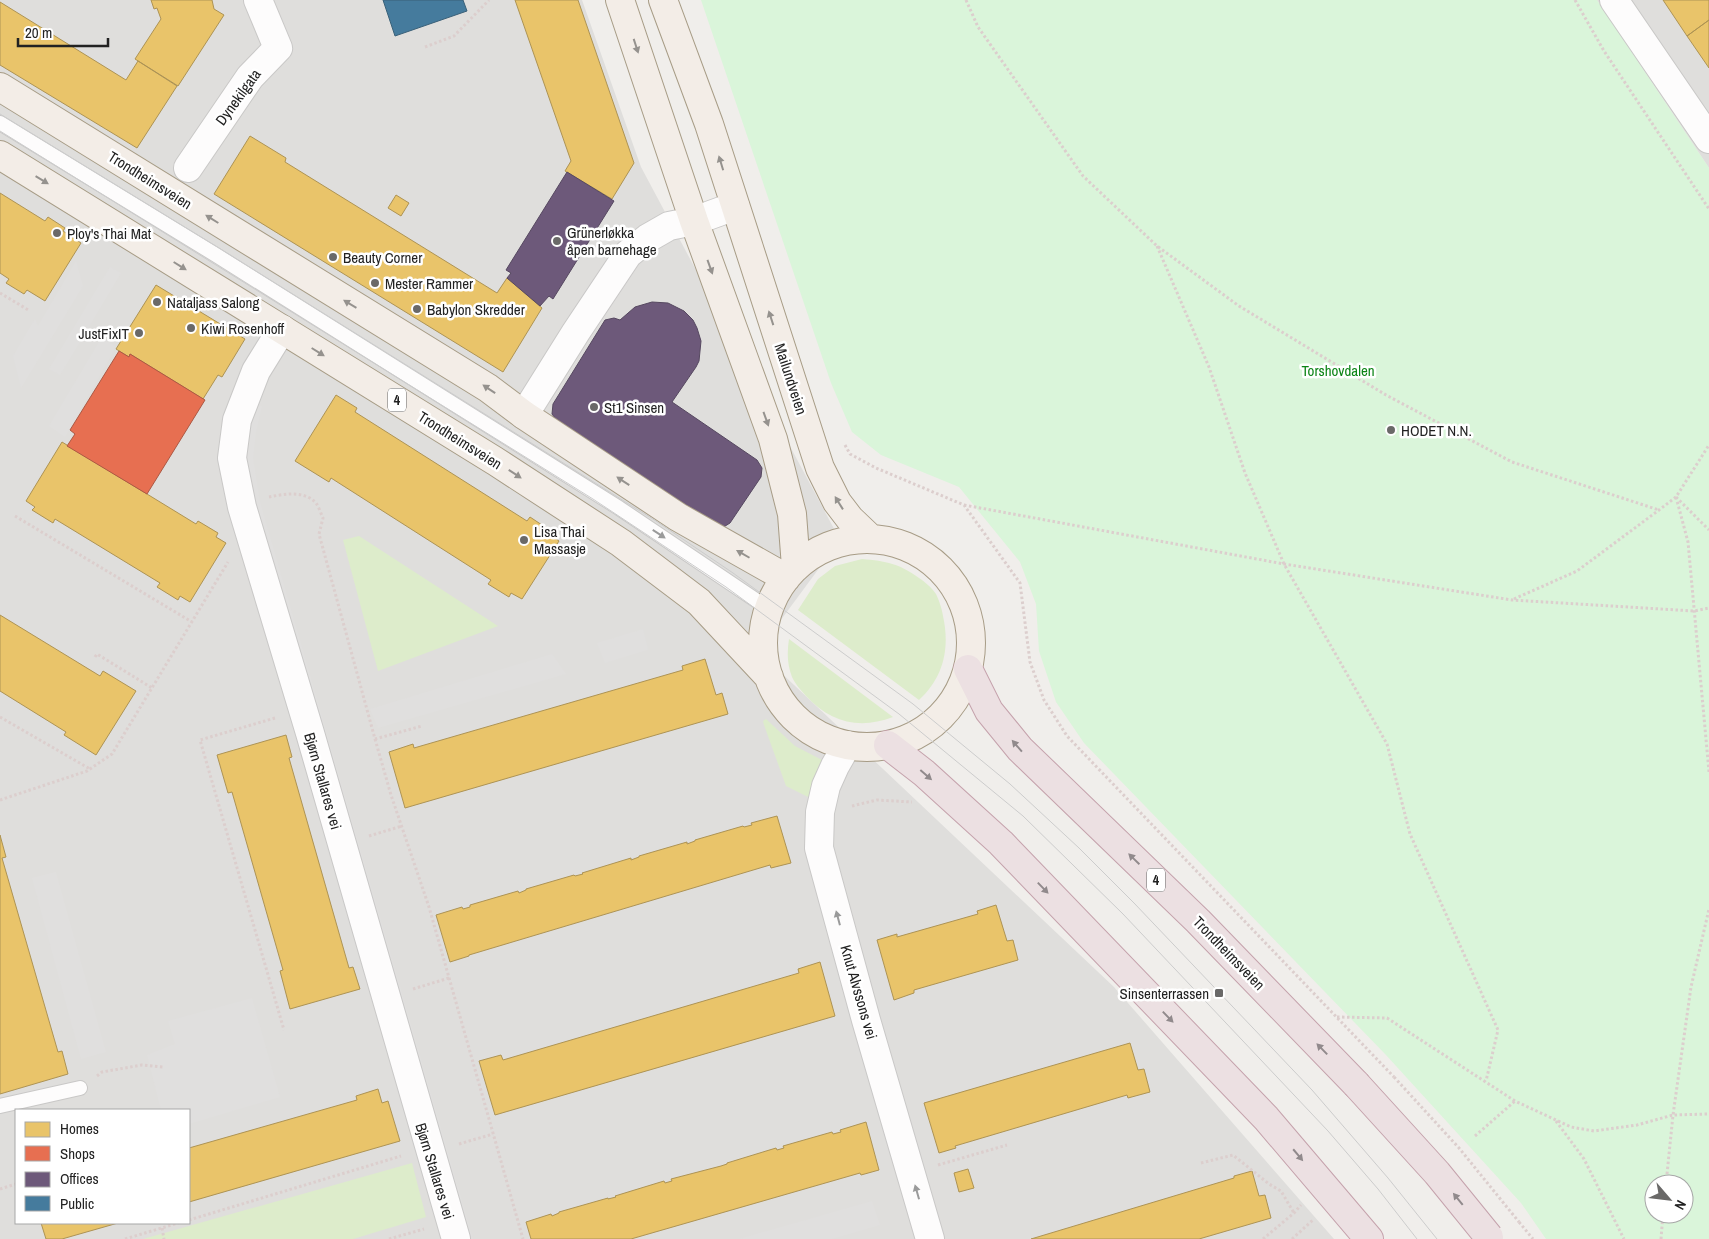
<svg xmlns="http://www.w3.org/2000/svg" width="1709" height="1239" font-family="'Archivo Narrow',sans-serif">
<style>
.residential{fill:#dfdedc;fill-rule:evenodd}
.grass{fill:#ddeccb}
.park{fill:#daf5da;fill-rule:evenodd}
.parking{fill:#e0dfde}
.homes{fill:#e9c46a;stroke:#ad9354}
.shops{fill:#e76f51;stroke:#ac5843}
.offices{fill:#6d597a;stroke:#564860}
.public{fill:#457b9d;stroke:#3a6078}
.lines{fill:none;stroke-linecap:round;stroke-linejoin:round}
.lane-casing{stroke:#c9c8c7;stroke-width:16}
.street-casing{stroke:#c9c8c7;stroke-width:30}
.primary-casing{stroke:#a79c86;stroke-width:30}
.highway-casing{stroke:#c5a2ac;stroke-width:30}
.path{stroke:#dccecd;stroke-width:3;stroke-dasharray:2.5 2.5;stroke-linecap:butt}
.lane{stroke:#fdfcfc;stroke-width:14}
.street{stroke:#fdfcfc;stroke-width:28}
.primary{stroke:#f3ede7;stroke-width:28}
.highway{stroke:#ece0e2;stroke-width:28}
.tram{stroke:#ccc;stroke-width:1}
.highway-bridge-casing{stroke:#c5a2ac;stroke-width:30;stroke-linecap:butt}
.path-bridge{stroke:#dccecd;stroke-width:3;stroke-dasharray:2.5 2.5;stroke-linecap:butt}
.highway-bridge{stroke:#ece0e2;stroke-width:28}
.oneway{fill:#95928e}
.oneway2{fill:#9a9a9a}
.oneway3{fill:#918a8c}
.poi-dot{fill:#6a6968;stroke:#fff;stroke-width:2}
.labels{text-anchor:middle;dominant-baseline:central;stroke-width:5;stroke-linejoin:round;paint-order:stroke}
.shield{fill:#fff;stroke:#646464;stroke-width:1}
.shield-label{font-size:14px;font-weight:bold;fill:#222}
.street-label{font-size:15px;fill:#222;stroke:#fff}
.poi-label{font-size:15px;fill:#222;stroke:#fff;text-anchor:start}
.park-label{font-size:15px;fill:#0c8416;stroke:#fff}
</style>
<rect width="100%" height="100%" fill="#f0eeeb"/>
<path class="residential" d="M0,0H582L641,167L840,540L758,651L1114,987L1334,1239H0ZM16,1110H189V1223H16Z
M1597,0H1709V168Z"/>
<path class="grass" d="M359,536L498,626L378,671L343,540Z
M862,559C886,561 900,564 919,578C925,582 932,588 936,594C939,600 942,609 943,616C950,648 944,677 919,700L798,610L818,579L835,566Z
M789,639L893,717C859,730 830,722 806,696C801,690 795,684 792,677C787,664 787,652 789,639Z
M766,719L795,746L822,760L810,798L786,786L764,725L763,721Z
M412,1163L426,1217L353,1239H143Z"/>
<path class="park" d="M701,0H1597L1709,168V1239H1546L1521,1203L1386,1055L1084,743L1056,702L1039,651L1036,604L1020,562L959,487L881,455L852,432L831,383ZM1654,1184H1684V1214H1654Z"/>
<path class="parking" d="M76,261L83,286L21,388L13,356L35,319L38,326Z
M110,267L121,273L60,375L49,369Z
M102,337L116,347L65,437L49,426Z
M252,404L262,406L256,432L253,458L260,502L473,1239H464L251,506L245,459Z
M643,629L648,649L647,650L605,663L597,643Z
M552,654L566,674L378,728L370,709Z
M56,872L106,1052L81,1059L32,878Z
M252,998L280,1097L189,1124V1110H161L147,1055L175,1044L168,1021Z
M872,1201L880,1225L832,1239H739Z"/>
<path class="homes" d="M151,0H212L214,9L224,15L178,86L135,59L161,19L157,8L154,9Z
M515,0H578L634,163L612,199L565,171L571,161Z
M1663,0H1709V20L1687,36Z
M0,2L126,80L138,61L177,86L137,148L0,65Z
M1709,20V68L1687,36Z
M250,136L286,158L285,162L497,293L507,278L542,308L503,372L214,194Z
M0,193L45,221L48,217L65,228L63,231L81,243L45,301L27,290L24,294L6,283L9,279L0,273Z
M396,195L409,203L401,216L388,208Z
M156,285L245,339L222,377L218,375L203,399L130,354L129,357L116,349Z
M336,395L357,408L355,412L527,521L530,517L551,531L549,534L559,541L522,599L511,593L509,597L488,584L491,580L331,478L329,482L295,461Z
M62,442L196,524L198,521L218,533L216,537L226,543L190,602L180,596L178,600L157,587L160,583L55,519L53,523L32,510L35,507L26,501Z
M0,615L100,676L103,671L136,691L96,755L64,735L66,732L0,691Z
M705,659L716,695L722,693L728,714L405,808L389,752L413,744L414,748L683,670L682,666Z
M286,735L292,757L289,758L349,968L353,967L360,989L290,1009L280,971L283,970L232,792L228,793L217,755Z
M777,816L791,863L771,868L770,865L469,955V956L450,962L436,915L462,907L463,909L470,907V905L518,891L519,893L526,890V889L574,875L575,876L583,874L582,873L631,858V860L639,857V856L687,842V844L695,841V840L743,826L744,827L752,825L751,823Z
M0,835L6,857L2,858L58,1052L62,1051L68,1074L0,1094Z
M996,905L1007,941L1013,940L1018,960L914,990V993L894,1000L877,940L897,934V937L978,914L977,911Z
M820,962L835,1016L495,1115L479,1061L501,1055L503,1060L799,973L798,969Z
M1130,1043L1138,1070L1144,1069L1150,1092L1128,1098L1127,1095L955,1146L956,1148L939,1153L924,1103Z
M378,1089L382,1103L388,1101L400,1141L189,1202V1148L357,1100L356,1096Z
M866,1122L879,1170L861,1175L860,1173L631,1239H531L526,1222L551,1214L552,1216L559,1213V1212L608,1198V1199L616,1197L615,1196L664,1181L665,1183L672,1181L671,1179L721,1166L727,1164V1163L776,1148L777,1150L784,1148L783,1146L832,1132L833,1134L841,1132L840,1130Z
M968,1169L974,1188L959,1192L954,1173Z
M1252,1171L1259,1196L1265,1195L1271,1218L1199,1239H1031L1234,1178V1176Z
M41,1223H118L62,1239H46Z"/>
<path class="shops" d="M119,351L129,357L130,354L205,400L147,494L67,446L75,434L70,430Z"/>
<path class="offices" d="M567,172L614,201L553,299L549,296L540,306L507,278L511,273L506,270Z
M652,302L668,303L684,311L693,320L697,328L701,341L699,361L696,367L672,402L757,460L762,468L761,477L730,523L722,528L712,526L557,421L552,414L553,404L605,320L614,318L620,320L635,307Z"/>
<path class="public" d="M383,0H463L467,11L395,36Z"/>
<g class="lines">
<defs>
<path id="lane" d="M0,123L216,255L619,508L769,609
M0,1106L80,1088"/>
<path id="street" d="M1614,0L1709,139
M188,168L250,77L278,48L258,0
M282,329L256,371L237,420L232,458L242,507L310,733L456,1239
M524,415L576,332L628,254L648,238L669,226L694,221L735,206
M847,745L835,766L826,786L820,812L819,848L866,1020L930,1239"/>
<path id="primary" d="M620,0L694,221L773,439L792,514L796,567
M663,0L709,124L820,468L837,502L850,519L871,539
M0,87L488,388L524,415L678,517L786,578
M0,155L495,461L621,543L699,602L769,677
M763 643a104 104 0 1 1 208 0a104 104 0 1 1-208 0Z"/>
<path id="highway" d="M968,669L989,711L1020,749L1198,921L1356,1084
M888,745L924,773L1001,843L1266,1118L1369,1239"/>
</defs>
<use href="#lane" class="lane-casing"/>
<use href="#street" class="street-casing"/>
<use href="#primary" class="primary-casing"/>
<use href="#highway" class="highway-casing"/>
<path class="path" d="M966,0L978,27L1083,176L1157,246L1239,306L1386,395L1512,462L1659,510
M1575,0L1604,51L1709,209
M425,47L454,36L489,0
M1157,246L1209,367L1245,473L1284,564L1387,744L1410,834L1498,1030L1486,1081
M0,293L30,311
M845,445L850,454L876,468L964,505L1020,583L1030,662L1044,700L1067,736L1394,1077
M269,497C284,494 304,490 316,503C319,507 321,514 323,518L319,534L375,739L422,726
M1676,497L1688,542L1709,772
M1676,497L1709,530
M964,505L1284,564L1512,600L1694,611L1709,608
M15,516L192,622
M1514,599L1577,571L1659,510L1676,497L1709,445
M95,657L97,654L152,688
M0,717L90,769
M275,718L200,740L284,1030
M375,739L391,795L429,907L523,1239
M0,800L87,771L112,754L228,562
M852,806L877,800L912,802
M369,836L402,826
M413,989L449,978
M1337,1017L1387,1018L1515,1101L1571,1127L1594,1131L1637,1125L1673,1115L1709,1114
M97,1076L102,1072L142,1065L163,1067
M1556,1121L1584,1159L1624,1239
M1475,1136L1515,1101
M459,1144L493,1134
M1201,1163L1233,1155L1269,1184L1281,1191L1294,1213
M938,1165L1007,1145
M1666,1184L1673,1115L1691,987L1709,909
M0,1189L16,1184
M189,1220L401,1156
M1519,1222L1533,1239
M162,1228L164,1239
M125,1239L178,1223
M389,1239L424,1229
M1263,1239L1294,1213L1301,1205
M1292,1239L1314,1219
M1661,1239L1663,1214"/>
<use href="#lane" class="lane"/>
<use href="#street" class="street"/>
<use href="#primary" class="primary"/>
<use href="#highway" class="highway"/>
<path class="tram" d="M0,114L219,248L656,521L733,573L913,704L1010,784L1079,848L1134,903L1312,1090L1388,1178L1437,1239
M0,131L593,499L726,587L899,714L1023,816L1123,914L1328,1131L1378,1189L1417,1239"/>
<defs>
<path id="highway-bridge" d="M1356,1084L1437,1173L1489,1237"/>
</defs>
<use href="#highway-bridge" class="highway-bridge-casing"/>
<path class="path-bridge" d="M1394,1077L1459,1148L1519,1222"/>
<use href="#highway-bridge" class="highway-bridge"/>
</g>
<defs><path id="oneway-solid" d="M-6-.8H1V-3.2L6.5 0L1 3.2V.8H-6Z" transform="scale(1.25)"/></defs>
<g class="oneway">
<use href="#oneway-solid" transform="translate(636 46) rotate(72)"/>
<use href="#oneway-solid" transform="translate(721 163) rotate(-107)"/>
<use href="#oneway-solid" transform="translate(42 180) rotate(31)"/>
<use href="#oneway-solid" transform="translate(212 219) rotate(-148)"/>
<use href="#oneway-solid" transform="translate(180 266) rotate(32)"/>
<use href="#oneway-solid" transform="translate(710 267) rotate(70)"/>
<use href="#oneway-solid" transform="translate(350 304) rotate(-149)"/>
<use href="#oneway-solid" transform="translate(771 318) rotate(-108)"/>
<use href="#oneway-solid" transform="translate(318 352) rotate(32)"/>
<use href="#oneway-solid" transform="translate(489 389) rotate(-146)"/>
<use href="#oneway-solid" transform="translate(766 419) rotate(70)"/>
<use href="#oneway-solid" transform="translate(515 474) rotate(33)"/>
<use href="#oneway-solid" transform="translate(623 481) rotate(-147)"/>
<use href="#oneway-solid" transform="translate(839 503) rotate(-122)"/>
<use href="#oneway-solid" transform="translate(743 554) rotate(-150)"/>
</g>
<g class="oneway2">
<use href="#oneway-solid" transform="translate(659 534) rotate(33)"/>
<use href="#oneway-solid" transform="translate(838 918) rotate(-105)"/>
<use href="#oneway-solid" transform="translate(917 1192) rotate(-106)"/>
</g>
<g class="oneway3">
<use href="#oneway-solid" transform="translate(1017 746) rotate(-131)"/>
<use href="#oneway-solid" transform="translate(926 775) rotate(41)"/>
<use href="#oneway-solid" transform="translate(1134 859) rotate(-136)"/>
<use href="#oneway-solid" transform="translate(1043 888) rotate(46)"/>
<use href="#oneway-solid" transform="translate(1168 1017) rotate(46)"/>
<use href="#oneway-solid" transform="translate(1322 1049) rotate(-134)"/>
<use href="#oneway-solid" transform="translate(1298 1155) rotate(50)"/>
<use href="#oneway-solid" transform="translate(1458 1199) rotate(-129)"/>
</g>
<g class="poi-dot">
<circle cx="57" cy="233" r="5"/>
<circle cx="557" cy="241" r="5"/>
<circle cx="333" cy="257" r="5"/>
<circle cx="375" cy="283" r="5"/>
<circle cx="157" cy="302" r="5"/>
<circle cx="417" cy="309" r="5"/>
<circle cx="191" cy="328" r="5"/>
<circle cx="139" cy="333" r="5"/>
<circle cx="594" cy="407" r="5"/>
<circle cx="1391" cy="430" r="5"/>
<circle cx="524" cy="540" r="5"/>
<rect x="1214" y="988" width="10" height="10" rx="2.5"/>
</g>
<g class="labels">
<g class="shield">
<rect x="388" y="388.5" width="18" height="23" rx="4"/>
<rect x="1147" y="868.5" width="18" height="23" rx="4"/>
</g>
<g class="shield-label">
<text x="397" y="400">4</text>
<text x="1156" y="880">4</text>
</g>
<g class="street-label">
<text transform="translate(238 97) rotate(-54)">Dynekilgata</text>
<text transform="translate(150 180) rotate(32)">Trondheimsveien</text>
<text transform="translate(791 379) rotate(72)">Mailundveien</text>
<text transform="translate(460 440) rotate(32)">Trondheimsveien</text>
<text transform="translate(323 781) rotate(74)">Bjørn Stallares vei</text>
<text transform="translate(1229 953) rotate(46)">Trondheimsveien</text>
<text transform="translate(859 992) rotate(74)">Knut Alvssons vei</text>
<text transform="translate(435 1171) rotate(73)">Bjørn Stallares vei</text>
</g>
<g class="poi-label">
<text x="567" y="232">Grünerløkka<tspan x="567" dy="17">åpen barnehage</tspan></text>
<text x="67" y="233">Ploy's Thai Mat</text>
<text x="343" y="257">Beauty Corner</text>
<text x="385" y="283">Mester Rammer</text>
<text x="167" y="302">Nataljass Salong</text>
<text x="427" y="309">Babylon Skredder</text>
<text x="201" y="328">Kiwi Rosenhoff</text>
<text x="129" y="333" text-anchor="end">JustFixIT</text>
<text x="604" y="407">St1 Sinsen</text>
<text x="1401" y="430">HODET N.N.</text>
<text x="534" y="531">Lisa Thai<tspan x="534" dy="17">Massasje</tspan></text>
<text x="1209" y="993" text-anchor="end">Sinsenterrassen</text>
</g>
<g class="park-label">
<text x="1338" y="370">Torshovdalen</text>
</g>
</g>
<rect x="15" y="1109" width="175" height="115" fill="#ffffff" stroke="#a7a7a7"/>
<rect x="25" y="1122" width="25" height="15" fill="#e9c46a" stroke="#a7a7a7"/>
<text x="60" y="1134" font-size="15" fill="#222222">Homes</text>
<rect x="25" y="1146" width="25" height="15" fill="#e76f51" stroke="#a7a7a7"/>
<text x="60" y="1159" font-size="15" fill="#222222">Shops</text>
<rect x="25" y="1172" width="25" height="15" fill="#6d597a" stroke="#a7a7a7"/>
<text x="60" y="1184" font-size="15" fill="#222222">Offices</text>
<rect x="25" y="1196" width="25" height="15" fill="#457b9d" stroke="#a7a7a7"/>
<text x="60" y="1209" font-size="15" fill="#222222">Public</text>
<g transform="translate(1669 1199) rotate(118)"><circle r="24" fill="#ffffff" stroke="#a7a7a7"/>
<path d="M0-4L9 19L0 12L-9 19Z" fill="#6a6968"/>
<text y="-8" font-size="14" font-weight="bold" text-anchor="middle" fill="#222222">N</text>
</g>
<path d="M18 38v8h90v-8" fill="none" stroke="#222222" stroke-width="2.5"/>
<text x="25" y="38" font-size="15" fill="#222222" stroke="#ffffff" stroke-width="4" paint-order="stroke">20 m</text>
</svg>
